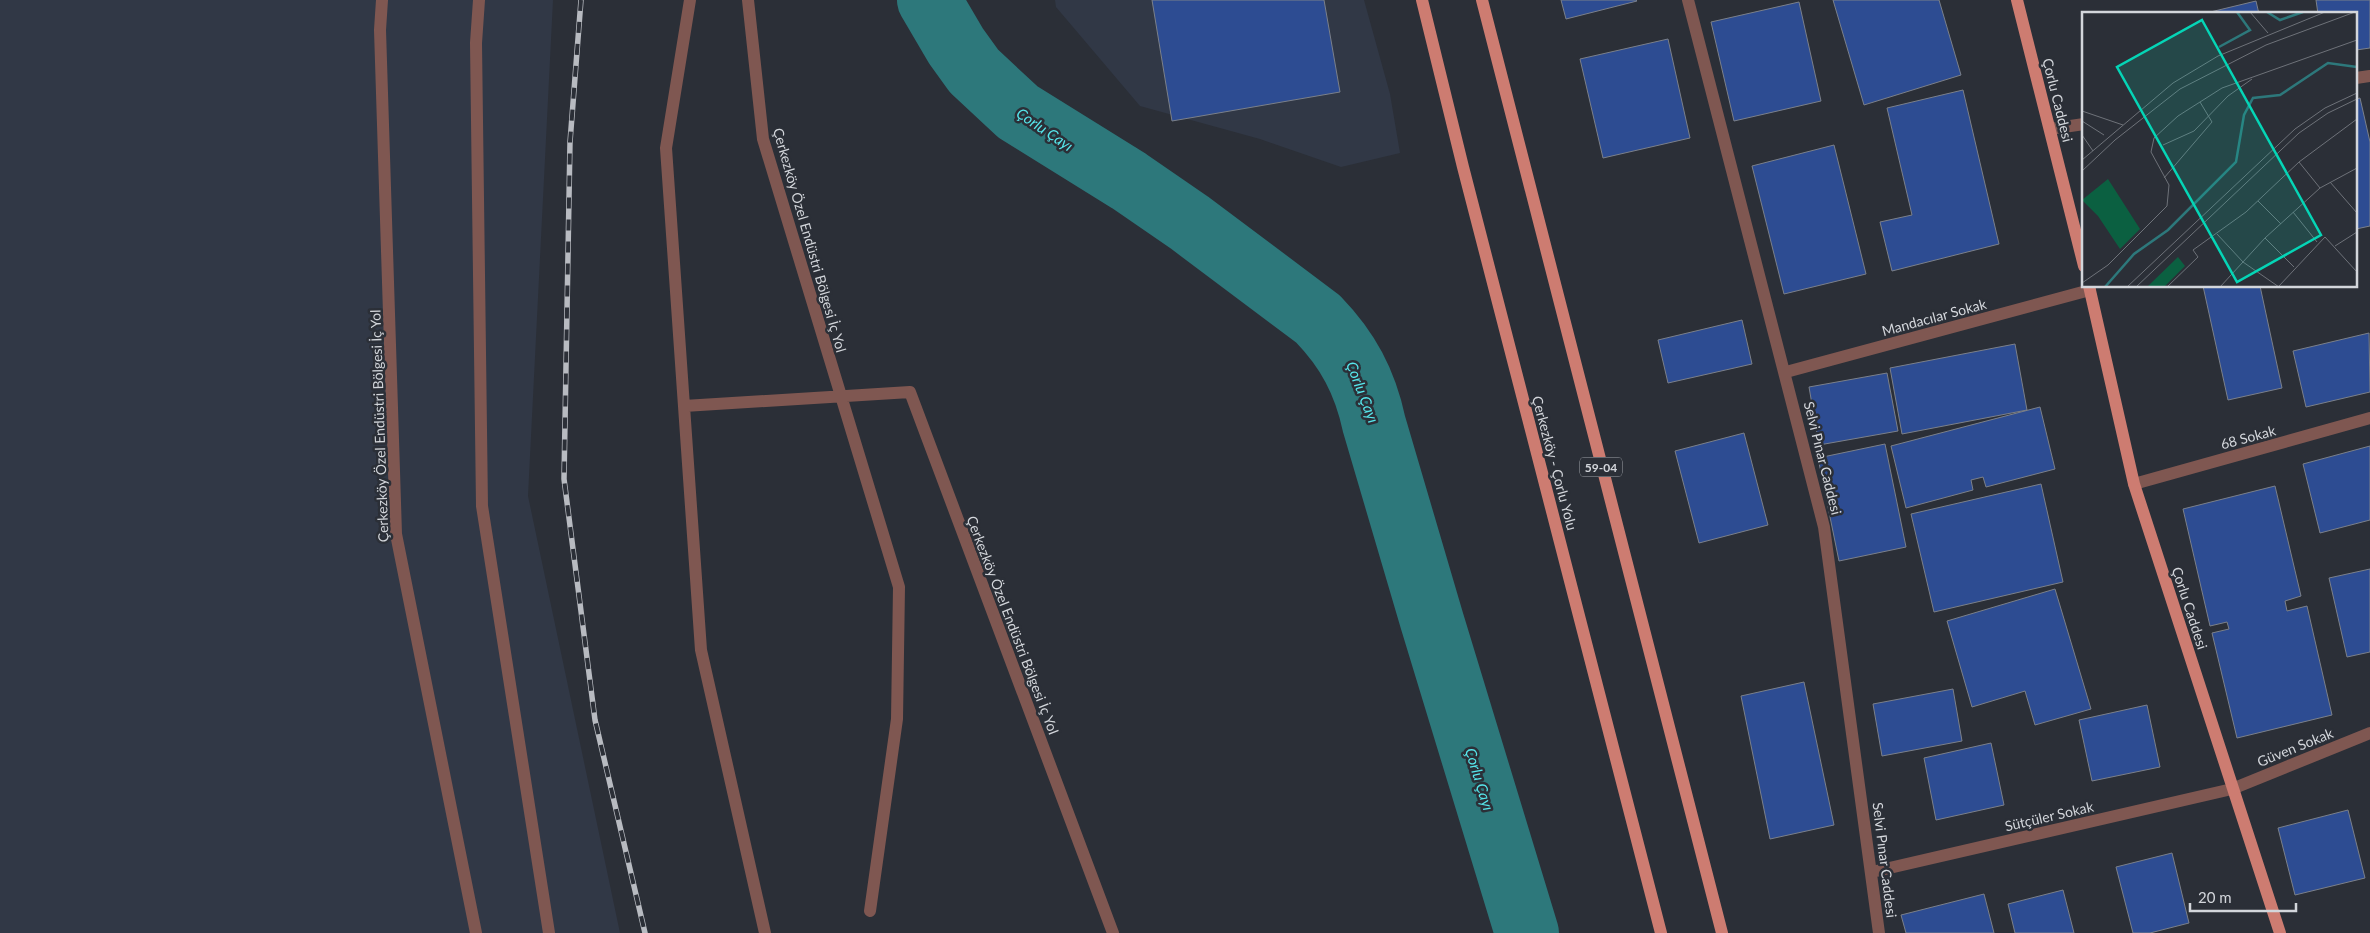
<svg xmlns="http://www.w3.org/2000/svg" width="2370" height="933" font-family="Lato,sans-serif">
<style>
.built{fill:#313846}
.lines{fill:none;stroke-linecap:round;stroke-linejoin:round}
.river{stroke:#2d787b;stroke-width:64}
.building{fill:#2d4c92;stroke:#7b808a}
.minor{stroke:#7f5751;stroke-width:12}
.major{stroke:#cd7c71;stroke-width:12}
.rail-casing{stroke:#b8bbc1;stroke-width:5.5}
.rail{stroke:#2b2f37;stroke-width:4;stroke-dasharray:11;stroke-linecap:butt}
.labels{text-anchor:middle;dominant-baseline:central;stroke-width:5;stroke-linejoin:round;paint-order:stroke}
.shield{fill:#2b2f37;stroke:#a1a4aa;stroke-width:1}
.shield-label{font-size:12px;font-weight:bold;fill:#d3d6db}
.street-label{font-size:14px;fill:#d3d6db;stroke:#2b2f37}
.water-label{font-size:15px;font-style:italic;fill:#56e6eb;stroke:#2b2f37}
.inset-river{fill:none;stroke:#2d787b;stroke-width:2.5}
.inset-road{fill:none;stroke:#6e7279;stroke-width:1}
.view{fill:#05d5b6;fill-opacity:0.15;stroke:#05d5b6;stroke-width:2.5}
.inset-edge{fill:none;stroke:#d3d6db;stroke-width:2.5}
</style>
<rect width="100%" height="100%" fill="#2b2f37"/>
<path class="built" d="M0,0H553L528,496L620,933H0Z
M1055,0H1364L1390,94L1400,153L1341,167L1260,139L1140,106L1056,7Z"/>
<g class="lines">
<path class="river" d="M929,0L956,46L974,71L1018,112L1129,181L1190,223L1318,319C1348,350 1365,382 1374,424L1432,621L1527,933"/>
</g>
<path class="building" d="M1152,0H1324L1340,92L1172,121Z
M1561,0H1636L1637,1L1566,19Z
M1833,0H1939L1961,75L1864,105Z
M2316,0H2370V48L2356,50V14H2318Z
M2256,1L2259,14H2202Z
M1799,2L1821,101L1734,121L1711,22Z
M1668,39L1690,138L1603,158L1580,59Z
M1963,90L1999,244L1892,271L1880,222L1912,215L1887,108Z
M2360,98L2370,142V226L2356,229V99Z
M1834,145L1866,274L1784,294L1752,166Z
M2203,286H2260L2282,388L2228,400Z
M1742,320L1752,364L1668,383L1658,340Z
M2369,333L2370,392L2306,407L2293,351Z
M2015,344L2027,410L1902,434L1890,368Z
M1887,373L1898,431L1819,445L1809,387Z
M2040,407L2055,469L1986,487L1983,477L1971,480L1973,490L1906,508L1891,446Z
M1744,433L1768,525L1699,543L1675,451Z
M1885,444L1906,547L1839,561L1818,458Z
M2370,446V520L2320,533L2303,464Z
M2041,484L2063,582L1934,612L1911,514Z
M2275,486L2301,596L2285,601L2287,611L2307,606L2332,715L2237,738L2212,633L2229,629L2227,622L2210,626L2183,509Z
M2370,569V652L2347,657L2329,578Z
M2055,589L2091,709L2035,725L2025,691L1972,707L1947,621Z
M1804,682L1834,825L1770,839L1741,696Z
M1953,689L1962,741L1882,756L1873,704Z
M2147,705L2160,767L2092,781L2079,720Z
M1991,743L2004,805L1936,820L1924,758Z
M2348,810L2365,878L2295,895L2278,828Z
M2172,853L2189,923L2150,933H2133L2116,867Z
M2063,890L2074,933H2015L2008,904Z
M1984,894L1994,933H1906L1901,915Z"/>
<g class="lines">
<path class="minor" d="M382,0L380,30L396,534L476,933
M479,0L476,43L482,506L549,933
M690,0L666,148L701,650L765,933
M748,0L763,139L899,587L897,719L870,911
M1688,0L1824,527L1879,933
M2356,78L2370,76
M2050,129L2084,124
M1786,372L2090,290
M684,406L910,392L1113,933
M2134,484L2370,418
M1872,872L2232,789L2370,733"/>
<path class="major" d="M1422,0L1463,167L1661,933
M1482,0L1722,933
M2017,0L2084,266
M2089,286L2134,484L2280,933"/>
<defs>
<path id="rail" d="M581,0L570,142L564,479L595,720L645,933"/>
</defs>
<use href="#rail" class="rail-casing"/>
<use href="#rail" class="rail"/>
</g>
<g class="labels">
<rect class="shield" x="1580" y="457.5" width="42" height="19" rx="4"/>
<g class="shield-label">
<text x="1601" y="467">59-04</text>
</g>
<g class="street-label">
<text transform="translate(2058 100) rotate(76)">Çorlu Caddesi</text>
<text transform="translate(810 240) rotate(74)">Çerkezköy Özel Endüstri Bölgesi İç Yol</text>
<text transform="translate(1934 317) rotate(-15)">Mandacılar Sokak</text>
<text transform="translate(379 426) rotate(-92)">Çerkezköy Özel Endüstri Bölgesi İç Yol</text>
<text transform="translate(2248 437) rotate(-15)">68 Sokak</text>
<text transform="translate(1823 458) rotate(76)">Selvi Pınar Caddesi</text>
<text transform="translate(1555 463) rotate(75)">Çerkezköy - Çorlu Yolu</text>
<text transform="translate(2190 608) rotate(72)">Çorlu Caddesi</text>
<text transform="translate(1013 625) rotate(69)">Çerkezköy Özel Endüstri Bölgesi İç Yol</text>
<text transform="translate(2295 747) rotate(-22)">Güven Sokak</text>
<text transform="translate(2049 816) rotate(-13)">Sütçüler Sokak</text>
<text transform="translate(1885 860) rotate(83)">Selvi Pınar Caddesi</text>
</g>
<g class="water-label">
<text transform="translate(1045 129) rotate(34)">Çorlu Çayı</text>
<text transform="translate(1363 392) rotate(69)">Çorlu Çayı</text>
<text transform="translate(1480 779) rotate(73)">Çorlu Çayı</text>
</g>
</g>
<g transform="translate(2082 12)">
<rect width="275" height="275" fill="#2b2f37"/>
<path d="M26,167L58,217L38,237L16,204L0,188ZM96,245L103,254L82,275H65Z" fill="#0b6041"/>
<path class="inset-river" d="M185,0L198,8L221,0M137,35L168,18L155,0M23,275L52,242L86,218L154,150L162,103L171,86L198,83L246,51L275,55"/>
<path class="inset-road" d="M168,0L186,21M0,99L41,113M0,109L22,123M0,123L11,139M81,133L112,119L146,84L170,67M0,148L91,71L136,44L243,0M217,150L238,176M0,159L33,128L98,77L184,33L273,0M82,166L130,110L118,90M248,170L275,201M176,189L199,212M211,200L235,230M135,222L161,250L197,275M183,226L212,255M253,234L275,220M0,271L26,253L85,194L87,173L69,140L72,126L96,104L140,76L275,28M197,274L243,225L275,260M45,275L213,117L243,96L275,81M54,275L217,121L246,101L275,87M85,275L116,245L111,238L164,200L217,150L275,107M138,275L183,226L238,176L275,156"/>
<path class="view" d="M120,8L239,223L155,270L35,55Z"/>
<rect width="275" height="275" class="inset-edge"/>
</g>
<path d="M2190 903v8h106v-8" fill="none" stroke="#d3d6db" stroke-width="2.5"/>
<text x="2198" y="903" font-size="15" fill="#d3d6db" stroke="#2b2f37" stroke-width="4" paint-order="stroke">20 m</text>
</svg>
